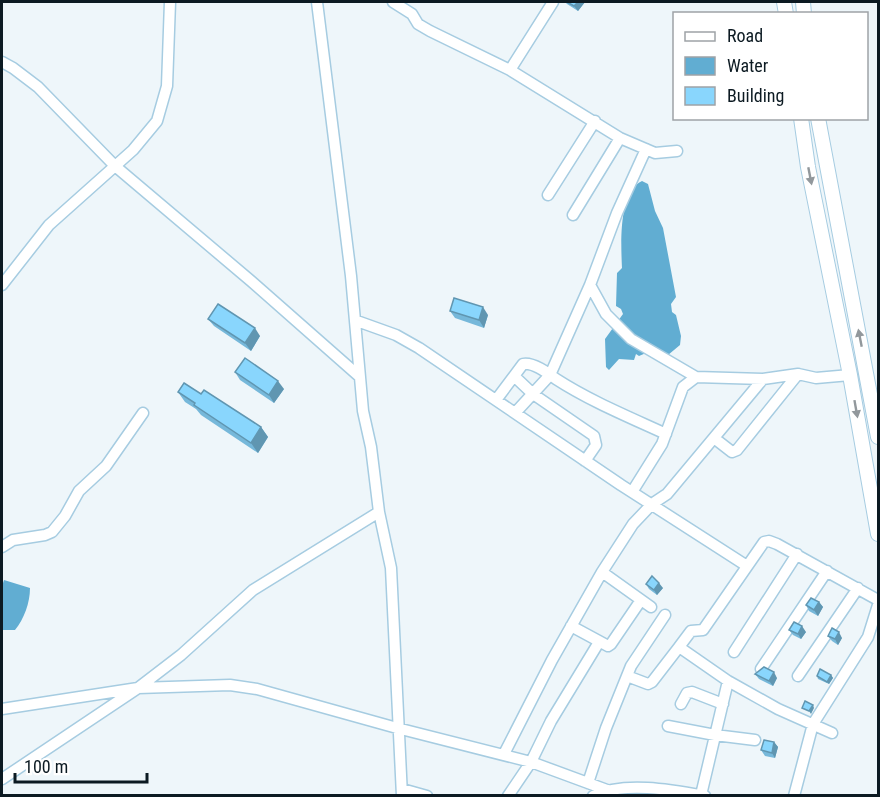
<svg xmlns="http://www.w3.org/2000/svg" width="880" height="797" font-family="'Roboto Condensed',sans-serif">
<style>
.water{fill:#61add2}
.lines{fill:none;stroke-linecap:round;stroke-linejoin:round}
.minor-casing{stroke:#a6cce1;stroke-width:13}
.major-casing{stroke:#a6cce1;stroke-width:16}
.minor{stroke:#fff;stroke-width:10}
.major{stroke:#fff;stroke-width:14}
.wall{fill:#76b8da}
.shaded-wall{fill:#6096b1}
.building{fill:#89d6fd;stroke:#6096b1;stroke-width:1.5}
.oneway{fill:#92989c}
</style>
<rect width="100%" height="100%" fill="#eef6fa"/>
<path class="water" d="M642,181L648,184L655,211L663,228L676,297L671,304L672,312L676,315L681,336L680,345L668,355L646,353L639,356L636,354L634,360L619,359L609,370L606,367L605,339L623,314L621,309L616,306L617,273L622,268C621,245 618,192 642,181Z
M4,580L30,588C30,603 24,619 15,630H2V586Z"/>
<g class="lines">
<defs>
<path id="minor" d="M317,2L351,276L363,411L371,447L379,512L391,568L402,796
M393,2L412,14L418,24L430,31L510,70
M553,2L510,70L620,138L655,153L677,151
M2,62L13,68L38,87L115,166L251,281L360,377
M548,195L595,121
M573,215L620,138
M2,285L49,225L133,150L157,121L167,86L170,2
M590,285L606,314L631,339L696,377L763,379L798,374L816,378L850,375
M357,321L396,335L419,348L621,485L747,566
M514,376L533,394L594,436L596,445L585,461
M496,400L523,364C533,362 548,373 556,379C590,401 629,417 666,434
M515,413L550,375L590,285L617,213L646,149
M714,438L732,452L737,450L798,374
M632,492L662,444L683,387L696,377
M2,547L13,540L45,535L52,532L65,516L79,491L106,466L143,413
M602,572L651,607
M571,626L608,646L611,644L641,600
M734,652L797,554
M761,669L827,571
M627,676L648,684L652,682L679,647
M798,676L858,588
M681,704L687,693L692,692L723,704
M2,709L138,688L230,685L257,689L397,728L531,762L607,790
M668,726L715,735L755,740
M832,733L778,709L728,681L679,647L691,631L703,630L764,542L769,541L777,544L878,600
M504,754L552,660L602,572L633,524L652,504L667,494L763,379
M2,779L138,688L181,655L253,590L379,512
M588,783L606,728L631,666L665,615
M402,789L427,796
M701,795L728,681
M508,796L531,762L551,721L599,642
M593,796C624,781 672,790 705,796
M794,796L813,724L868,637L878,605"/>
<path id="major" d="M784,2L786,14
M803,2L804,14
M801,118L808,167L850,375L878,534
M818,118L878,437"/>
</defs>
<use href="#minor" class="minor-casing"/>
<use href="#major" class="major-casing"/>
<use href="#minor" class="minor"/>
<use href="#major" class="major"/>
</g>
<path class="wall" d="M565,2H585L578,11L567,4Z
M450,311L488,315L484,328L455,318Z
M208,319L260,336L251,351L214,326Z
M235,372L284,389L274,403L240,380Z
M178,392L201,394L261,427L268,437L258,453L201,415L196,409L185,402Z
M646,584L663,588L657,595L649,589Z
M819,602L823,607L818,616L809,611L806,605Z
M789,630L806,632L801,639L793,635Z
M828,636L842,638L838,645L832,641Z
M755,674L777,678L773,686L759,679Z
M831,675L833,678L829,684L818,679L817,676Z
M774,742L778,747L775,758L765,756L761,750Z"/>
<path class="shaded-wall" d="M578,2H585L578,11L574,6Z
M483,307L488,315L484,328L479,320Z
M255,328L260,336L251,351L245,343Z
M278,381L284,389L274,403L269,395Z
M261,427L268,437L258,453L251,443Z
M659,583L663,588L657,595L654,590Z
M819,602L823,607L818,616L814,610Z
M802,626L806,632L801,639L798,634Z
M839,632L842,638L838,645L835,639Z
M774,672L777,678L773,686L769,681Z
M831,675L833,678L829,684L827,682Z
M813,705L814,708L811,714L809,711Z
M774,742L778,747L775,758L772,753Z"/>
<path class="building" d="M567,2H578L574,6Z
M454,298L483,307L479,320L450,311Z
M218,304L255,328L245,343L208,319Z
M245,358L278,381L269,395L235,372Z
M184,383L201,394L204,390L261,427L251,443L194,405L195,403L178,392Z
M652,576L659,583L654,590L646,584Z
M811,598L819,602L814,610L806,605Z
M794,622L802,626L798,634L789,630Z
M832,628L839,632L835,639L828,636Z
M764,667L774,672L769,681L755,674Z
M820,669L831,675L827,682L817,676Z
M805,701L813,705L809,711L802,708Z
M764,740L774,742L772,753L761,750Z"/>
<defs><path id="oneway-solid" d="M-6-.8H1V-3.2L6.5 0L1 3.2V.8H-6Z" transform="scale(1.5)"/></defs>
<g class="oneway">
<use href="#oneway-solid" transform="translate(810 176) rotate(79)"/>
<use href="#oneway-solid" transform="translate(860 338) rotate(-101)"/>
<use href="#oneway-solid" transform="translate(856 409) rotate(80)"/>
</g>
<rect width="880" height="797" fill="none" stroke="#0c1a22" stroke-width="6"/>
<rect x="673" y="12" width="195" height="108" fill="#ffffff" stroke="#9ea3a7" stroke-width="1.5"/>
<rect x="685" y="32" width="30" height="9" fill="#ffffff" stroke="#9ea3a7" stroke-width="1.5"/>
<text x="727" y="42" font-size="18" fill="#0c1a22">Road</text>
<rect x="685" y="57" width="30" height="18" fill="#61add2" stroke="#9ea3a7" stroke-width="1.5"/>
<text x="727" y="72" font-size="18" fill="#0c1a22">Water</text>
<rect x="685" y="87" width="30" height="18" fill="#89d6fd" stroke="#9ea3a7" stroke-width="1.5"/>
<text x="727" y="102" font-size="18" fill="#0c1a22">Building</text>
<path d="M15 773v9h132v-9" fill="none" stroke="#0c1a22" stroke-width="3"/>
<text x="24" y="773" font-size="18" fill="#0c1a22" stroke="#ffffff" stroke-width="4.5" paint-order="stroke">100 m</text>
</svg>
